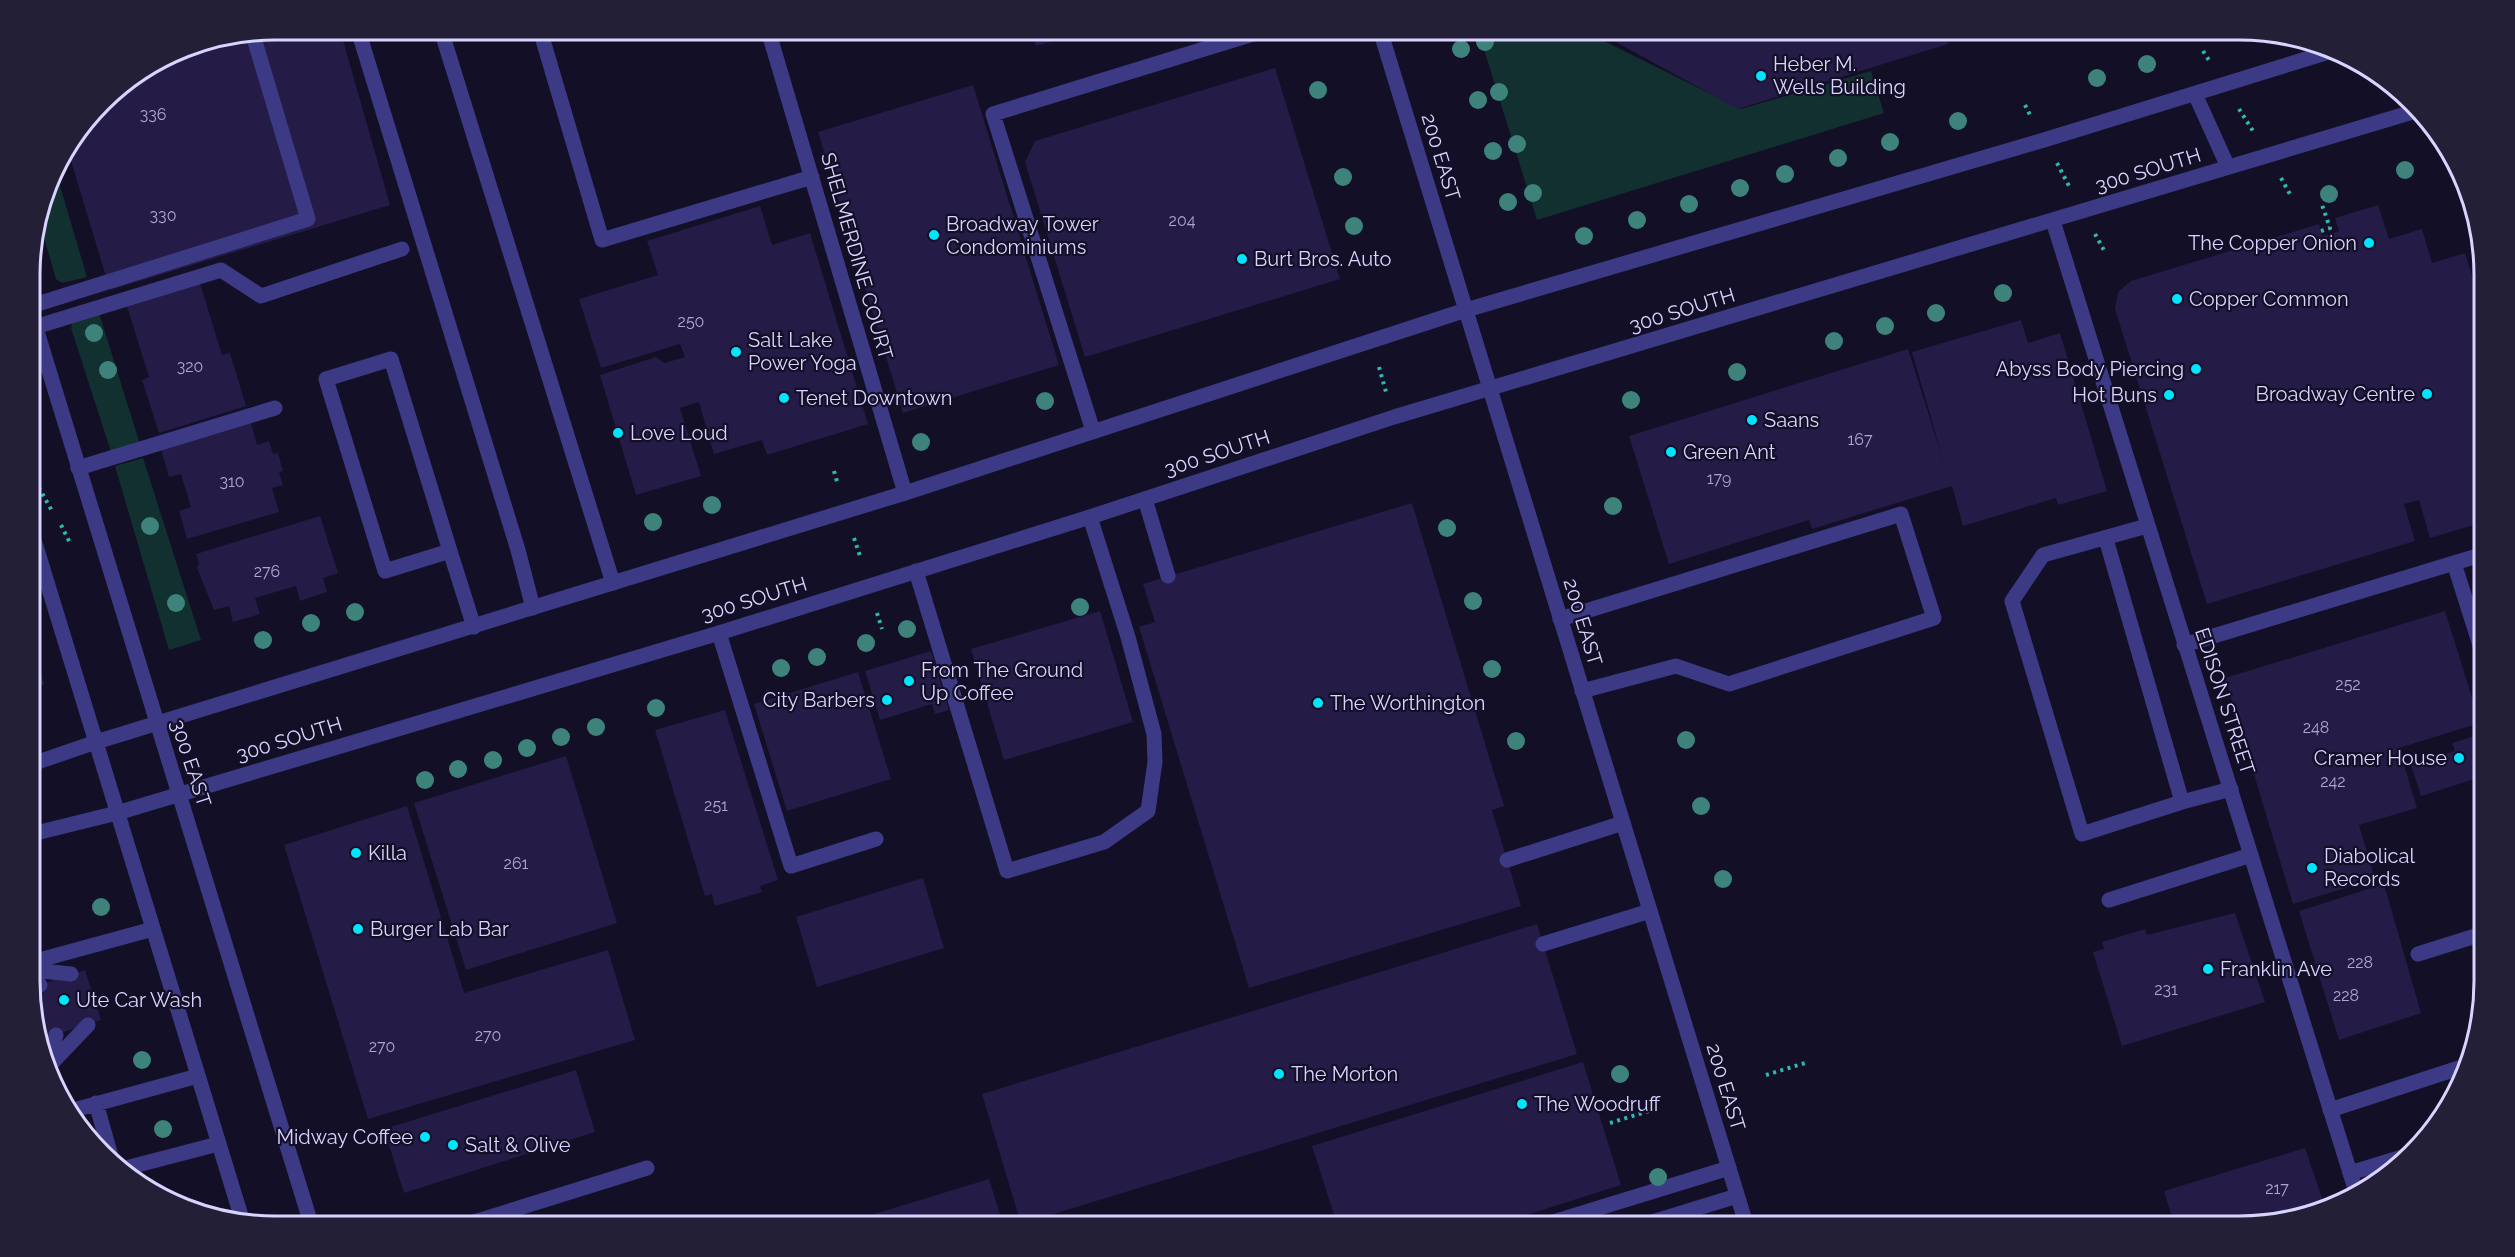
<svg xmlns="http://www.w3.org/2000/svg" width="2515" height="1257" font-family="Raleway,sans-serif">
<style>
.green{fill:#12302f}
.building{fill:#241b47}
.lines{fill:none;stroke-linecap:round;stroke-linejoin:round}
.path{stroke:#2fb8b0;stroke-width:4;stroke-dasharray:3 4.5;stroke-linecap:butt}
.service{stroke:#3d3a85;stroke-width:15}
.pedestrian{stroke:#3d3a85;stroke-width:15}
.minor{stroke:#3d3a85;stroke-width:15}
.tertiary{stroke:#3d3a85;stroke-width:15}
.tree{fill:#3d827b}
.poi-dot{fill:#00e5ff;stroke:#130f26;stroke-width:2}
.labels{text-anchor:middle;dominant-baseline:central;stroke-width:4.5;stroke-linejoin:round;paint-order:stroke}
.number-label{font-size:16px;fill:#aca6d1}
.poi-label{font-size:20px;fill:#d9d4ff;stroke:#130f26;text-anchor:start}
.street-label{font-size:20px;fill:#d9d4ff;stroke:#130f26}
.rim{fill:none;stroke:#d9d4ff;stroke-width:3}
</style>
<rect width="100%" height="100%" fill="#130f26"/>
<path class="green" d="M1478,30H1601L1604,41L1741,109L1871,71L1884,113L1537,220Z
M55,169L87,277L62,283L56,279L40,224Z
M99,313L140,444L111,452L71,328L72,323Z
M143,458L201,640L169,650L115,466Z
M31,642L44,684L31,690Z"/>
<path class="building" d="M276,30H340L390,205L110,290L68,151L113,91L182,49Z
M1016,30H1085V31L1036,46L1033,37L1020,41Z
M1604,30H1944L1948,44L1738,109L1605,36Z
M1275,68L1340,279L1085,357L1025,162L1035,141Z
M973,85L1059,365L903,413L818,132Z
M2378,205L2389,239L2422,229L2432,263L2465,253L2476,288L2483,286L2484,522L2430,538L2419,500L2404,504L2415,541L2207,604L2115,309L2118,292L2131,281L2319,224L2322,236L2339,231L2335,218Z
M760,206L772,245L810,233L868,424L767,455L762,440L714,454L699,402L680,408L701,476L636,495L600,375L656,357L664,363L685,357L680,344L601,368L579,299L658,275L647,241Z
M199,280L222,355L230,353L246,406L159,433L142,380L149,377L126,303Z
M2021,320L2028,343L2060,333L2107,491L2058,505L2056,498L1963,526L1952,486L1812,529L1809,520L1669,564L1629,436L1908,349L1944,463L1912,352Z
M251,423L257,445L269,441L273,454L278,453L283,471L279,472L283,485L272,488L279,512L187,539L179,511L191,507L181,474L169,477L161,449Z
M1412,503L1504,806L1492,810L1521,906L1249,988L1139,627L1155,622L1143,584Z
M320,516L338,573L323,578L327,592L300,601L296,586L255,598L260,614L233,622L229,606L214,610L197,568L199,563L196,554Z
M1100,611L1133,722L1004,760L971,649Z
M2445,611L2480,723L2399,748L2417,808L2359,825L2375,879L2293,904L2225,678Z
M931,651L949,710L935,714L932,704L880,720L865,671Z
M858,672L891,779L787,811L754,704Z
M725,710L778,880L760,886L762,892L715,906L712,894L705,896L655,730Z
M2484,733V776L2421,796L2411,765L2455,751L2452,743Z
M566,756L617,923L466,970L414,803Z
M407,806L464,993L608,950L635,1040L368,1119L284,845Z
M923,878L944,948L817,987L796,917Z
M2384,884L2421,1013L2339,1040L2299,911Z
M2235,913L2265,1002L2122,1046L2093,952L2104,949L2102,942L2145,929L2147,935Z
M1537,924L1577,1054L1021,1224L982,1094Z
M85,970L101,1020L39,1040L32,1014V987Z
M1583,1062L1621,1185L1488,1227H1338L1312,1146Z
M576,1070L595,1132L404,1193L384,1129Z
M2305,1148L2326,1210L2255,1226L2175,1227L2164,1191Z
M989,1179L1004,1227H835V1226Z"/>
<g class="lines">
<path class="path" d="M2203,51L2210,62
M2025,105L2030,115
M2239,109L2253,131
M2057,163L2069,186
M2281,178L2291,196
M2321,231L2330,228L2321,202
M2095,234L2105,252
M1379,367L1386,392
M31,466L38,486L52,511
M834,471L838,485
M61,525L71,545
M854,538L861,559
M877,613L882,629
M1766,1075L1805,1063
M1610,1123L1652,1110"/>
<path class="service" d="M358,30L518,550L533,608
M441,30L613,583
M540,30L602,240L812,177
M768,30L905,493
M31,306L308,219L253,35
M35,327L221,270L261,296L402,249
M1093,431L993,114L1266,30
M78,468L275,408
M1145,499L1168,576
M2106,539L2182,802L2082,834L2012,601L2043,555L2147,526
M450,551L385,571L326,379L391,359L450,551L474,627
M916,571L1007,871L1104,842L1148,811L1155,762L1154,734L1128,637L1090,517
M1560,619L1901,514L1934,618L1729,684L1676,666L1582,691
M719,633L791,866L876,839
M2182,802L2231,789
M1507,860L1623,823
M2109,900L2251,855
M1543,944L1650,911
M2418,954L2485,933
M32,962L153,929
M32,970L71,974
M32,980L40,985
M47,1066L56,1035
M47,1068L88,1025
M96,1103L111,1156
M2330,1110L2465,1066
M70,1111L198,1076
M126,1168L218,1144
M2350,1173L2412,1154
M458,1227L647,1168
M1537,1227L1729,1168
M1636,1227L1737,1196"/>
<path class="pedestrian" d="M2454,563L2484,554
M2184,645L2454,563L2484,658"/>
<path class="minor" d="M2053,221L2357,1195
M31,312L312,1227
M31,530L242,1219"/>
<path class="tertiary" d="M1380,30L1747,1227
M2195,94L2228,167
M32,764L96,742L905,493L1466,310L2044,140L2332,51
M32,834L117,813L719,633L1090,517L1394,417L2416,111"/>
</g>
<g class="tree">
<circle cx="1485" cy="42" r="9"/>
<circle cx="1461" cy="49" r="9"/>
<circle cx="2147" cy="64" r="9"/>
<circle cx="2097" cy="78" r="9"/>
<circle cx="1318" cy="90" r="9"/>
<circle cx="1499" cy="92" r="9"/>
<circle cx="1478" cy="100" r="9"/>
<circle cx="1958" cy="121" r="9"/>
<circle cx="1890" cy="142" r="9"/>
<circle cx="1517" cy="144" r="9"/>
<circle cx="1493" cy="151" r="9"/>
<circle cx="1838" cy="158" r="9"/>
<circle cx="2405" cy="170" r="9"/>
<circle cx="1785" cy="174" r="9"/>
<circle cx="1343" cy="177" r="9"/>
<circle cx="1740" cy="188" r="9"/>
<circle cx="1533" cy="193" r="9"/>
<circle cx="2329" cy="194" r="9"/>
<circle cx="1508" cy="202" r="9"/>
<circle cx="1689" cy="204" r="9"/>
<circle cx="1637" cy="220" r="9"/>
<circle cx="1354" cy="226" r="9"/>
<circle cx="1584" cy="236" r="9"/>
<circle cx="2003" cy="293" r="9"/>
<circle cx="1936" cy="313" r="9"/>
<circle cx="1885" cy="326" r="9"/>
<circle cx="94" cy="333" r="9"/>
<circle cx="1834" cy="341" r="9"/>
<circle cx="108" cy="370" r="9"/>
<circle cx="1737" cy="372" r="9"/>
<circle cx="1631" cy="400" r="9"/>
<circle cx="1045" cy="401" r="9"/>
<circle cx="921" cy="442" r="9"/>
<circle cx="712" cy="505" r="9"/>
<circle cx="1613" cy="506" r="9"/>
<circle cx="653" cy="522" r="9"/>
<circle cx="150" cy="526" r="9"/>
<circle cx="1447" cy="528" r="9"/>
<circle cx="1473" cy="601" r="9"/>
<circle cx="176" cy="603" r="9"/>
<circle cx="1080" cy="607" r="9"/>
<circle cx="355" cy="612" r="9"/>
<circle cx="311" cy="623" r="9"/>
<circle cx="907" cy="629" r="9"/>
<circle cx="263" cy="640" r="9"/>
<circle cx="866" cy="643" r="9"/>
<circle cx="817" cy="657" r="9"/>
<circle cx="781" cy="668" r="9"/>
<circle cx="1492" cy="669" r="9"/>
<circle cx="656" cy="708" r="9"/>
<circle cx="596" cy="727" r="9"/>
<circle cx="561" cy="737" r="9"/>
<circle cx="1686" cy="740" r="9"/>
<circle cx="1516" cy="741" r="9"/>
<circle cx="527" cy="748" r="9"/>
<circle cx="493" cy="760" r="9"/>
<circle cx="458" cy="769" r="9"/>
<circle cx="425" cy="780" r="9"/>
<circle cx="1701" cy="806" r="9"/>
<circle cx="1723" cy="879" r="9"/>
<circle cx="101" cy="907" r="9"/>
<circle cx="142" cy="1060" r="9"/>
<circle cx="1620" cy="1074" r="9"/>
<circle cx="163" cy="1129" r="9"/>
<circle cx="1658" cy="1177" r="9"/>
</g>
<g class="poi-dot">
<circle cx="1761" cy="76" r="6"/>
<circle cx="934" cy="235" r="6"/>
<circle cx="2369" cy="243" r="6"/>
<circle cx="1242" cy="259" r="6"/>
<circle cx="2177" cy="299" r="6"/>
<circle cx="736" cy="352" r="6"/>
<circle cx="2196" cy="369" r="6"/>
<circle cx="2427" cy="394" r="6"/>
<circle cx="2169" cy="395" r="6"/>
<circle cx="784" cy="398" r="6"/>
<circle cx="1752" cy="420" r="6"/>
<circle cx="618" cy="433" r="6"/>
<circle cx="1671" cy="452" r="6"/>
<circle cx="909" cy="681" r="6"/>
<circle cx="887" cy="700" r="6"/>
<circle cx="1318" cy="703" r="6"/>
<circle cx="2459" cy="758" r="6"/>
<circle cx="356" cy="853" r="6"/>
<circle cx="2312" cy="868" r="6"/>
<circle cx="358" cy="929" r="6"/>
<circle cx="2208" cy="969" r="6"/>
<circle cx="64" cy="1000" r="6"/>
<circle cx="1279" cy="1074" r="6"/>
<circle cx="1522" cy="1104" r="6"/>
<circle cx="425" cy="1137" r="6"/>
<circle cx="453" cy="1145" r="6"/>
</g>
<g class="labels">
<g class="number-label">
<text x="153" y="114">336</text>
<text x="163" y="215">330</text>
<text x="1182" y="220">204</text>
<text x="691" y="321">250</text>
<text x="190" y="366">320</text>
<text x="1860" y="439">167</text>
<text x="1719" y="478">179</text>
<text x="232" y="481">310</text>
<text x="267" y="571">276</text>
<text x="2348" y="684">252</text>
<text x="2316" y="727">248</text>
<text x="2333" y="781">242</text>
<text x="716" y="805">251</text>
<text x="516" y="863">261</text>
<text x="2360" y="962">228</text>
<text x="2166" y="989">231</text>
<text x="2346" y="995">228</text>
<text x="488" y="1035">270</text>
<text x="382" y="1046">270</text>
<text x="2277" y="1188">217</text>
</g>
<g class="poi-label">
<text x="1773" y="64">Heber M.<tspan x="1773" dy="23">Wells Building</tspan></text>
<text x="946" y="224">Broadway Tower<tspan x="946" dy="23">Condominiums</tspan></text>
<text x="2357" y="243" text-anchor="end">The Copper Onion</text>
<text x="1254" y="259">Burt Bros. Auto</text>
<text x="2189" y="299">Copper Common</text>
<text x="748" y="340">Salt Lake<tspan x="748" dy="23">Power Yoga</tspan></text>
<text x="2184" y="369" text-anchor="end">Abyss Body Piercing</text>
<text x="2415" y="394" text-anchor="end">Broadway Centre</text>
<text x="2157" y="395" text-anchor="end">Hot Buns</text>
<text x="796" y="398">Tenet Downtown</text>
<text x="1764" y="420">Saans</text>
<text x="630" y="433">Love Loud</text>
<text x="1683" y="452">Green Ant</text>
<text x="921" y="670">From The Ground<tspan x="921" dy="23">Up Coffee</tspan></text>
<text x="875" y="700" text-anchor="end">City Barbers</text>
<text x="1330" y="703">The Worthington</text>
<text x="2447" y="758" text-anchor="end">Cramer House</text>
<text x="368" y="853">Killa</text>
<text x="2324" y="856">Diabolical<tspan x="2324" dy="23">Records</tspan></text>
<text x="370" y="929">Burger Lab Bar</text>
<text x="2220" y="969">Franklin Ave</text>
<text x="76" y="1000">Ute Car Wash</text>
<text x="1291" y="1074">The Morton</text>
<text x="1534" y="1104">The Woodruff</text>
<text x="413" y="1137" text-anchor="end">Midway Coffee</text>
<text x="465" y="1145">Salt &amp; Olive</text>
</g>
<g class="street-label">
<text transform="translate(1441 157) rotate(73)">200 EAST</text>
<text transform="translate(2148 170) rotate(-17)">300 SOUTH</text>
<text transform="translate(857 256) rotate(74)">SHELMERDINE COURT</text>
<text transform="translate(1682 310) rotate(-17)">300 SOUTH</text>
<text transform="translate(1217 453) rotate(-18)">300 SOUTH</text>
<text transform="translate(754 599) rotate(-17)">300 SOUTH</text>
<text transform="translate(1583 622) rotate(73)">200 EAST</text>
<text transform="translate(2225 701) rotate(72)">EDISON STREET</text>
<text transform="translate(289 739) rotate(-17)">300 SOUTH</text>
<text transform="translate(191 763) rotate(72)">300 EAST</text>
<text transform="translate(1726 1087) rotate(73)">200 EAST</text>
</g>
</g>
<path d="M0 0H2515V1257H0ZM275 40H2239A235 235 0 0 1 2474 275V981A235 235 0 0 1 2239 1216H275A235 235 0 0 1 40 981V275A235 235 0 0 1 275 40Z" fill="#231f37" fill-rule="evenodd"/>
<path class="rim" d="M275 40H2239A235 235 0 0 1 2474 275V981A235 235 0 0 1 2239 1216H275A235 235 0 0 1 40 981V275A235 235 0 0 1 275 40Z"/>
</svg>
